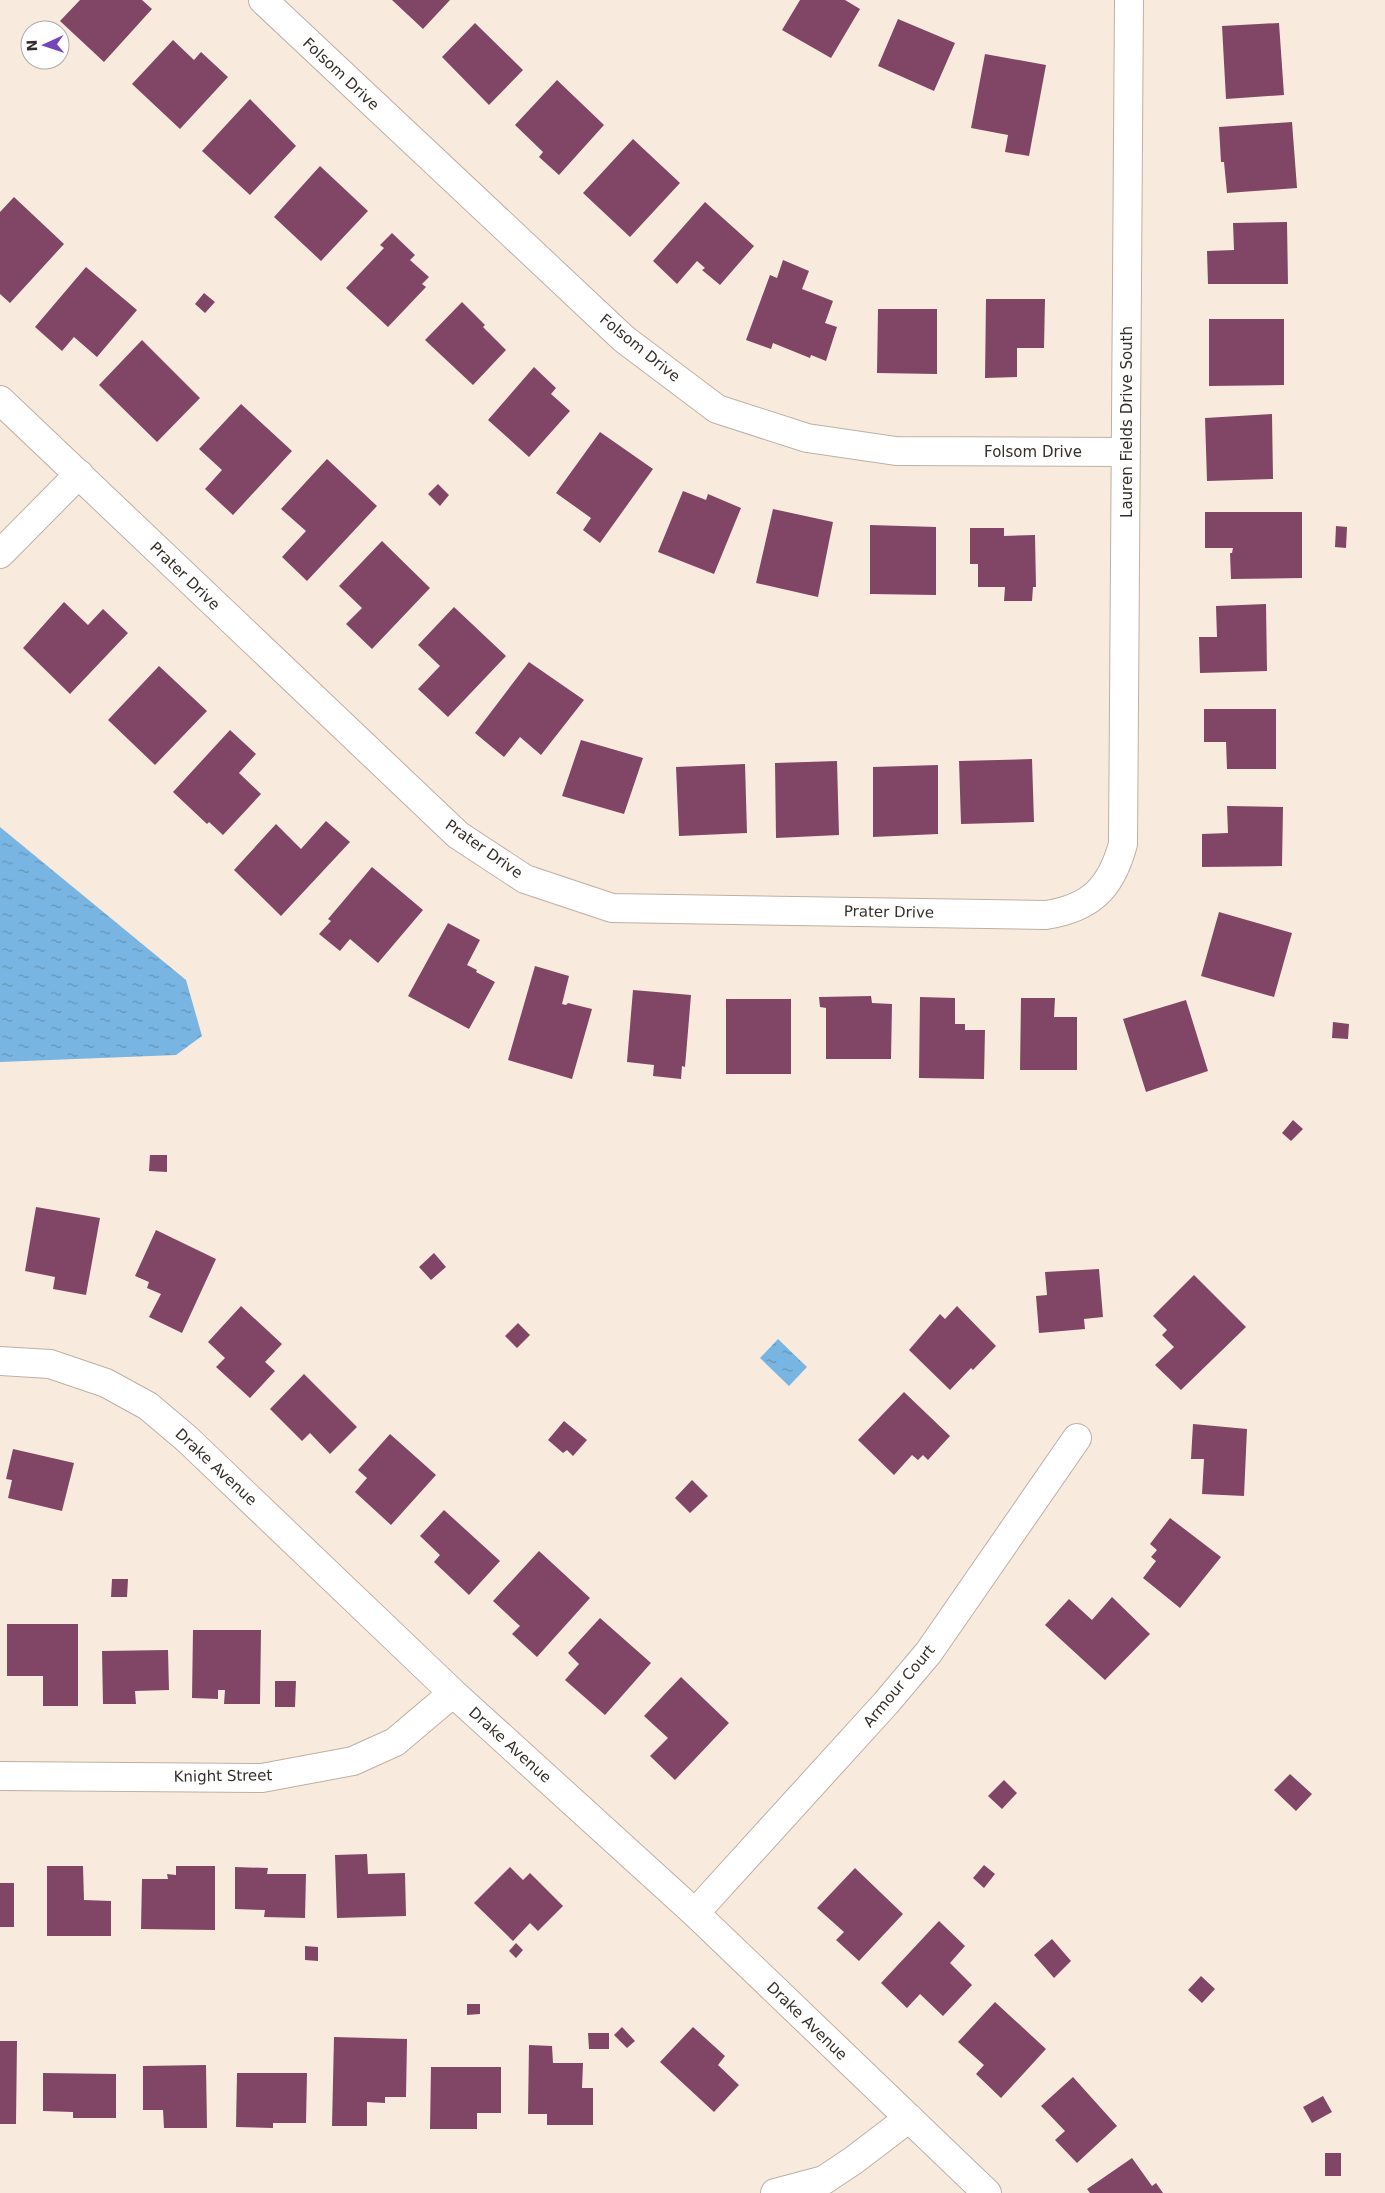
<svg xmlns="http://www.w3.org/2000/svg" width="1385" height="2193" font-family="'DejaVu Sans',sans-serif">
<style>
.water{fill:url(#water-ripples)}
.building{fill:#814666}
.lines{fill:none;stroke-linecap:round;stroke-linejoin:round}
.street-casing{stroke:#bdb0a4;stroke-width:30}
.street{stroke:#fff;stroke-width:28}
.labels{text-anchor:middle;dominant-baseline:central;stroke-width:5;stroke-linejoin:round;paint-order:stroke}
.street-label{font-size:15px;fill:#342f2a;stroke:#fff}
</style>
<defs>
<pattern id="water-ripples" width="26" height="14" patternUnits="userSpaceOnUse" patternTransform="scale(1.25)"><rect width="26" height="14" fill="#79b5e2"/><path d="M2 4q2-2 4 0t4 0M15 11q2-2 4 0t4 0" fill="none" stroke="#6494b7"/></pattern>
</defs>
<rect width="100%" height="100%" fill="#f8ebde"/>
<path class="water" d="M0,827L186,980L202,1036L176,1055L0,1062Z
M778,1339L807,1367L789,1386L760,1358Z"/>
<path class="building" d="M80,0H142L152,9L104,62L60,21Z
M392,0H450L423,29Z
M800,0H845L860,9L831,58L782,30Z
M898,19L955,43L934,91L878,66Z
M475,23L523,70L489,105L442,57Z
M1279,23L1284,95L1226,99L1222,26Z
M173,40L194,60L201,52L228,77L180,129L132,84Z
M985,54L1046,65L1029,156L1005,152L1008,135L971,128Z
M557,80L604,125L559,175L539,157L543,152L515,125Z
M250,99L296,146L250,195L202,151Z
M1292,122L1297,188L1227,193L1224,162H1221L1219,127Z
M633,139L680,183L630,237L583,193Z
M320,166L368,211L321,261L274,217Z
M14,197L64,244L10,303L0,294V212Z
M705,202L754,246L720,285L702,270L705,268L697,261L677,284L653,261Z
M1287,222L1288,284H1208L1207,251L1234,250L1233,223Z
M392,233L415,255L410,260L429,277L422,284L426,287L388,327L346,288L384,248L380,245Z
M783,260L809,271L802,289L833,301L825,323L837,327L826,361L811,355L810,358L773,343L771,349L746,340L770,275L777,278Z
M86,267L137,310L97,357L74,337L62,351L35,327Z
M204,293L215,302L205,313L195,304Z
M986,299H1045L1044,348H1017V377L985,378Z
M462,302L485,325L483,327L506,350L473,385L425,340Z
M878,309H937V374L877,373Z
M1209,319H1284V385L1209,386Z
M142,340L200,398L157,442L99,385Z
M534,367L556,388L551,394L570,411L529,457L488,420Z
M241,404L292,451L233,515L205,489L222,470L199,449Z
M1272,414L1273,479L1207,481L1205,418Z
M600,432L653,469L600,543L583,530L591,518L556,493Z
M327,459L377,506L307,581L282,557L306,531L281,509Z
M438,484L449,495L440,506L428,494Z
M683,491L706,500L708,494L741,508L714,574L658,552Z
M773,509L833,522L818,597L756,583Z
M1205,512H1302V578L1231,579L1230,553H1232L1233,548H1205Z
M870,525L936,527V595L870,594Z
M1336,526L1347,527L1346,548L1335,547Z
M970,528H1004V536L1035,535L1036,587H1033L1032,601H1004L1005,587H978V564H970Z
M382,541L430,588L372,649L346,624L362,608L339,586Z
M64,602L88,625L103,609L128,633L70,694L23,648Z
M1266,604L1267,671L1200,673L1199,637H1217L1216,606Z
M454,607L506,656L448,717L418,689L440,666L418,645Z
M529,662L584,700L541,755L520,737L504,757L475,733Z
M159,666L207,711L155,765L108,720Z
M1204,709H1276V769H1227L1226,742H1204Z
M230,730L256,754L239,773L261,794L223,835L209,822L207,824L173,792Z
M581,740L643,758L624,814L562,796Z
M1032,759L1034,822L961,824L959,761Z
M837,761L839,835L776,838L775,763Z
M745,764L747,833L679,836L676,767Z
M938,765V834L873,837V767Z
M1227,806L1283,807L1282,866L1202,867V834L1228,833Z
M326,821L350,842L281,916L234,870L276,824L301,849Z
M372,867L423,910L378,963L350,939L340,951L319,934L331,921L328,919Z
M1219,912L1292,933L1274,997L1201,976Z
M448,923L480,940L467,965L477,970L476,972L495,982L469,1029L408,996Z
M535,966L569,976L562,1004L566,1005L568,1003L592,1009L572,1079L508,1060Z
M633,990L691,995L685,1067L682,1066L681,1079L653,1076L654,1065L627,1062Z
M871,996L872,1003L892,1004L891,1059H826V1008L820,1007L819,997Z
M920,997L955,998V1024H965V1030H985L984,1079L919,1078Z
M1021,998H1055L1054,1017H1077V1070H1020Z
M726,999H791V1074H726Z
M1186,1000L1208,1071L1146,1092L1123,1019Z
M1333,1022L1349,1024L1348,1039L1332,1038Z
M1293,1120L1303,1129L1291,1141L1282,1133Z
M150,1155H167V1172L149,1171Z
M36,1207L100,1218L86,1295L53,1289L55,1277L25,1271Z
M156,1230L216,1259L182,1333L149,1317L161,1294L147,1288L149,1282L135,1276Z
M434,1253L446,1267L431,1280L419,1267Z
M1099,1269L1103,1317L1084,1319L1085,1329L1039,1333L1036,1296L1047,1295L1045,1272Z
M1194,1275L1246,1327L1181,1390L1155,1365L1174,1347L1162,1335L1167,1330L1153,1316Z
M241,1306L282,1344L265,1362L275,1371L250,1398L216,1367L225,1358L208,1342Z
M957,1306L996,1346L973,1370L971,1368L950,1390L909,1350L940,1314L945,1319Z
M518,1323L530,1335L517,1348L505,1336Z
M304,1374L357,1427L330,1454L310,1433L302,1441L270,1409Z
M904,1392L950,1436L928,1460L923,1455L918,1460L912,1455L894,1475L858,1440Z
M564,1421L587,1440L573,1456L567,1450L563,1453L548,1440Z
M1193,1424L1247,1429L1244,1496L1202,1494L1204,1459H1191Z
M390,1434L436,1475L391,1525L355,1492L367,1478L358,1470Z
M13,1449L74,1463L62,1511L8,1498L12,1480L6,1479Z
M692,1480L708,1496L690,1513L675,1498Z
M444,1510L500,1561L469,1595L434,1562L440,1555L420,1536Z
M1170,1518L1221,1557L1180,1608L1143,1578L1156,1561L1151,1557L1157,1550L1150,1544Z
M539,1551L590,1598L537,1657L512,1634L520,1626L493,1601Z
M112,1579H128L127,1597H111Z
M1112,1597L1150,1634L1105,1680L1045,1625L1069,1599L1092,1620Z
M600,1618L651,1663L605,1715L565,1680L579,1664L568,1653Z
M7,1624H78V1706H43V1676H7Z
M193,1630H261L260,1704H224L225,1690H218V1699L192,1698Z
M168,1650L169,1690L135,1691L136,1704H103L102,1651Z
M681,1677L729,1723L675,1780L650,1756L668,1738L644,1716Z
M275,1681H296L295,1707H275Z
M1290,1774L1312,1794L1296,1811L1274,1790Z
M1004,1780L1017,1793L1002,1809L988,1796Z
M367,1854L368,1874L405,1873L406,1916L337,1918L335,1855Z
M984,1865L995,1874L984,1888L973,1878Z
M47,1866H83L84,1900L111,1901V1936H47Z
M176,1866H215V1930L141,1929L142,1879H168L167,1874L176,1875Z
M235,1867L268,1868L267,1874H306L305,1918L264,1917L265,1910L235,1909Z
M510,1867L523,1880L530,1873L563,1906L538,1931L530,1923L513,1941L474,1903Z
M855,1868L903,1914L859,1961L836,1940L844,1932L817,1908Z
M0,1883H14V1927H0Z
M939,1921L965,1946L950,1963L972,1985L943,2016L920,1994L907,2008L881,1983Z
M1052,1939L1071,1961L1054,1978L1034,1955Z
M516,1943L523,1950L516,1958L509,1951Z
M305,1946L318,1947V1961L305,1960Z
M1201,1976L1215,1989L1202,2003L1188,1990Z
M995,2002L1046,2049L1001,2098L976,2074L984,2065L958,2042Z
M467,2004H480V2014L467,2015Z
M622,2027L635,2041L627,2048L614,2035Z
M693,2027L725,2056L718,2065L739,2085L714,2112L660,2062Z
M588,2033H609V2049H589Z
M334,2037L407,2039L406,2097H385V2103L367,2102V2126H332Z
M0,2041H17L16,2124H0Z
M529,2045L552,2046L553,2063H583L582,2088H593V2125H547V2114H528Z
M206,2065L207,2128H164L163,2110H143V2066Z
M431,2067H501V2113H477V2129H430Z
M43,2073L116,2074V2118H73V2112L43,2111Z
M237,2073H307L306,2123H273V2128L236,2127Z
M1073,2077L1117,2126L1077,2163L1055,2140L1065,2131L1041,2106Z
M1323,2096L1332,2112L1312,2123L1303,2107Z
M1325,2153H1341V2176H1325Z
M1132,2158L1152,2186L1156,2183L1163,2193H1090L1087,2189Z"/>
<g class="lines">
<defs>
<path id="street" d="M263,0L624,339L717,409L807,438L896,451L1126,452
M0,400L458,835L525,879L612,908L1046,915C1091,908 1111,888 1123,844L1129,0
M0,554L79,474
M0,1361L50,1364L106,1383L148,1406L187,1439L453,1693L695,1913L987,2193
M0,1776L262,1778L353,1761L395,1742L453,1693
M695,1913L886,1703L929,1652L1077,1438
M775,2193L824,2180L854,2160L909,2118"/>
</defs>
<use href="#street" class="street-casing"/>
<use href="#street" class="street"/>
</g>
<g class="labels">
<g class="street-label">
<text transform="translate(341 74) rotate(43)">Folsom Drive</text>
<text transform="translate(640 348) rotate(39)">Folsom Drive</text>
<text transform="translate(1127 422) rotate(-90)">Lauren Fields Drive South</text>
<text x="1033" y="452">Folsom Drive</text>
<text transform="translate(185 576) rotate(44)">Prater Drive</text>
<text transform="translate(484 849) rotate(35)">Prater Drive</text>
<text transform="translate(889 912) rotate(1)">Prater Drive</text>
<text transform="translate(216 1467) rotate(43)">Drake Avenue</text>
<text transform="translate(899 1686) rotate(-50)">Armour Court</text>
<text transform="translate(510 1745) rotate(42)">Drake Avenue</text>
<text transform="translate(223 1776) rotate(-1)">Knight Street</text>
<text transform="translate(807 2021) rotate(44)">Drake Avenue</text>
</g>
</g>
<g transform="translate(45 45) rotate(267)"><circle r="24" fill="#ffffff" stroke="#aeacaa"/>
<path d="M0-4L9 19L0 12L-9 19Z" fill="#7645bc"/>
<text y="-8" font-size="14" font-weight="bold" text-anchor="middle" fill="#342f2a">N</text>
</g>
</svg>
